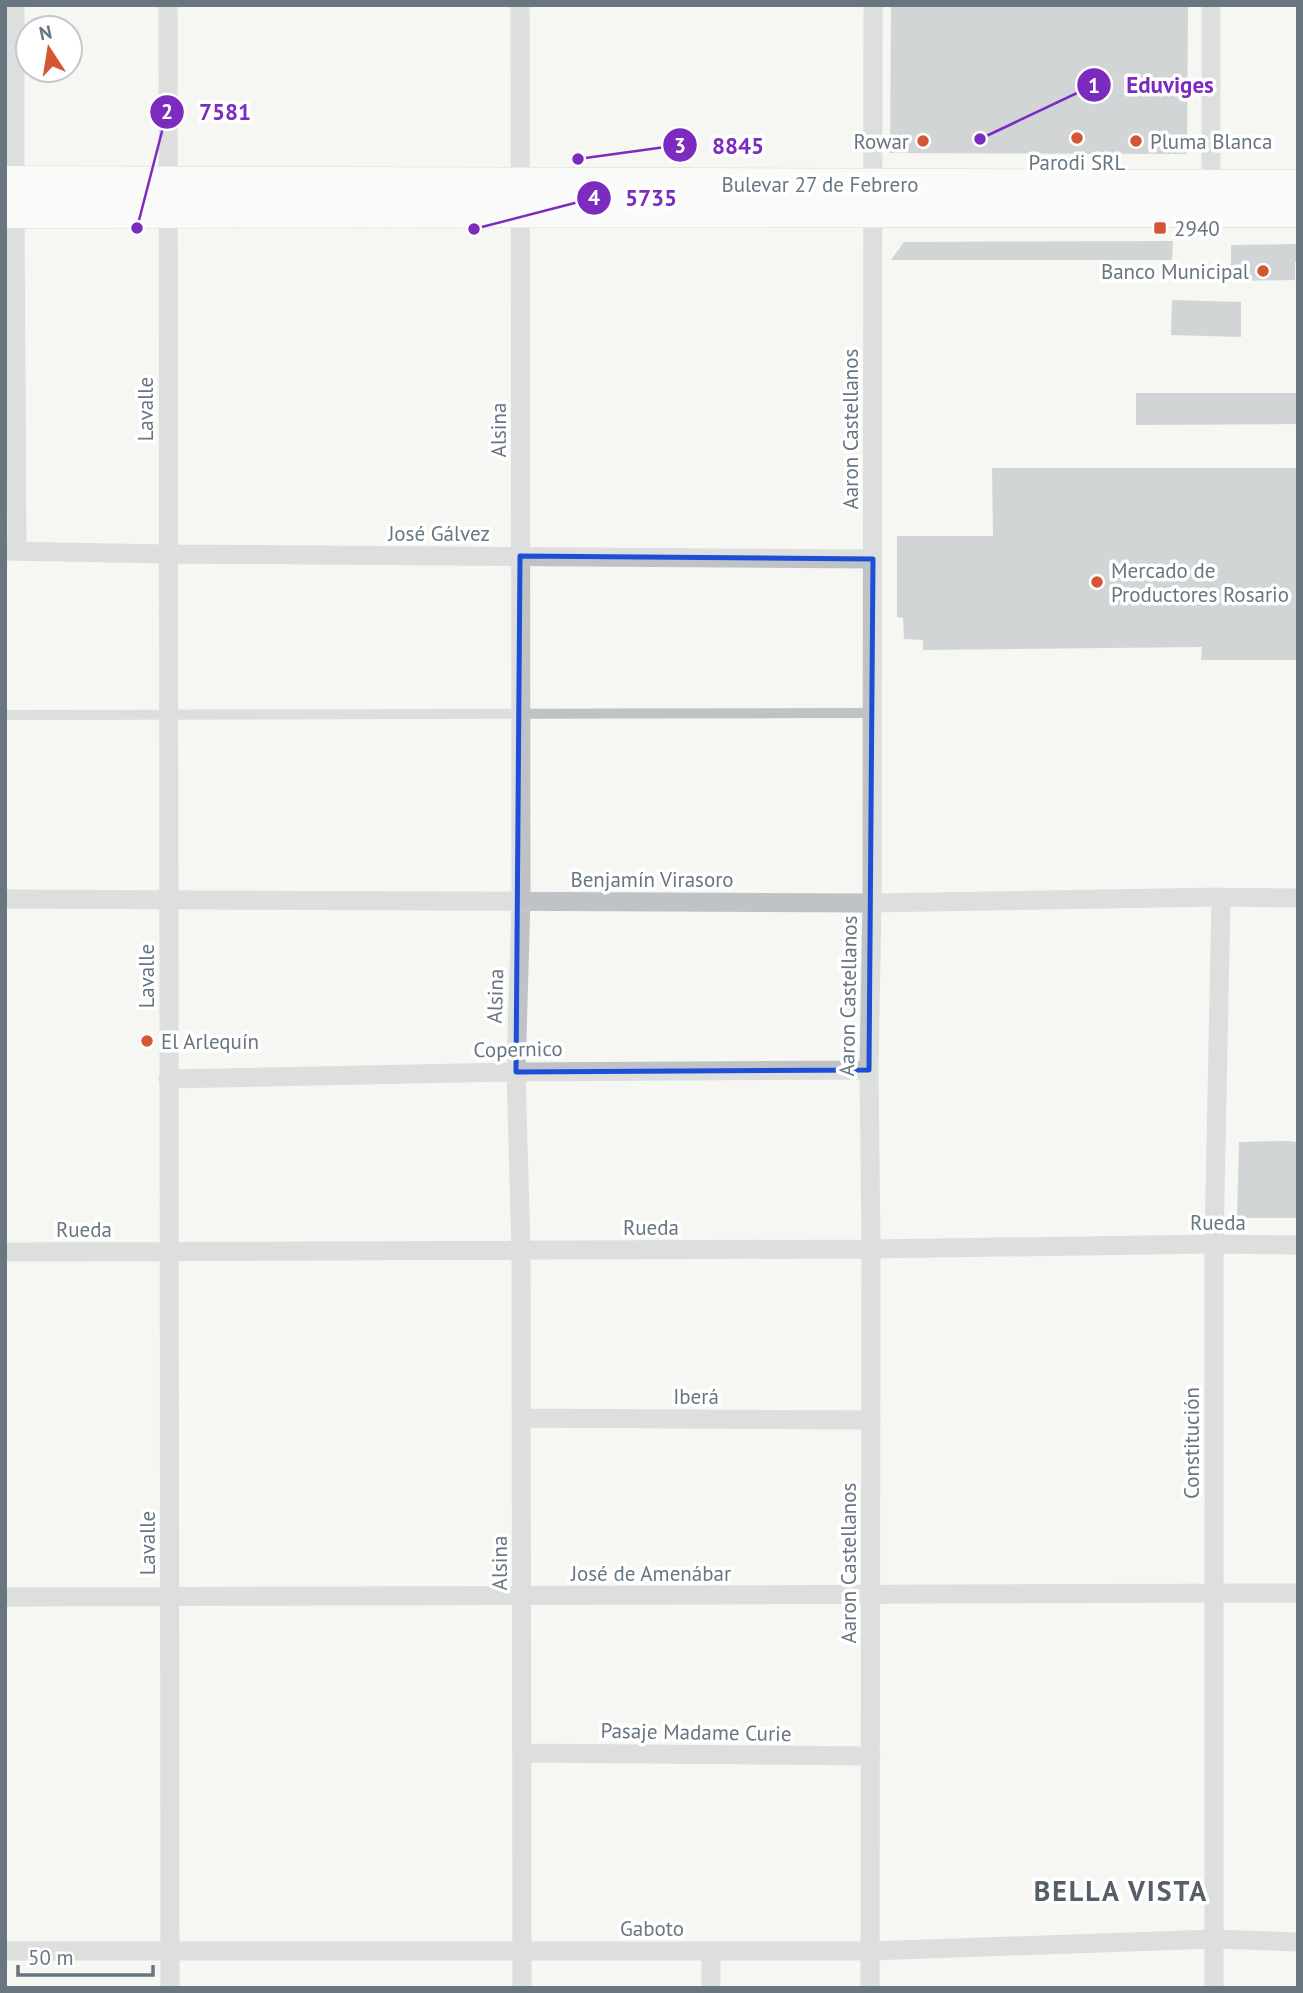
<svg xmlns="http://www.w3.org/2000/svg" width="1303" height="1993" font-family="'PT Sans',sans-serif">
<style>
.building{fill:#a7aeb3}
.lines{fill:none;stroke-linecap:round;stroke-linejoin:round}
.primary-casing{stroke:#b3b7ba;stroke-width:33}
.service{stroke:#bfc3c6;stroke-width:10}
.minor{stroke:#bfc3c6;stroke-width:19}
.primary{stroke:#fff;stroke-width:32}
.marked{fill:none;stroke:#1d4ed8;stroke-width:5;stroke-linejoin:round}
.poi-dot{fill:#d55634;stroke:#fff;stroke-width:2.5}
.labels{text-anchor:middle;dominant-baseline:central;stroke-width:7;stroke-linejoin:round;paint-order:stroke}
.poi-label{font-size:21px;fill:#677681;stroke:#fff;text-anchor:start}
.street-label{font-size:21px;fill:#677681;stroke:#fff}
.district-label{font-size:28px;font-weight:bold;letter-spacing:2px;fill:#555f67;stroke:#fff}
.leader{fill:none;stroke:#7b2cbf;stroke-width:2.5}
.callout-dot{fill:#7b2cbf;stroke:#fff;stroke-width:2.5}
.mark-label{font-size:21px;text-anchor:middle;font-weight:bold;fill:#fff}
.callout-label{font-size:23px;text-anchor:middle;font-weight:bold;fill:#7b2cbf;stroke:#fff;stroke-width:7;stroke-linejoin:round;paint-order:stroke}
</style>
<rect width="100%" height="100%" fill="#f6f6f3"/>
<path class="building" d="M891,5H1188L1187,154L890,153Z
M1173,241L1172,260H891L904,242Z
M1298,244V262H1295V280L1231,281V245Z
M1172,300L1241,302V337L1171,335Z
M1136,393H1298V424L1136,425Z
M992,468H1298V660H1201L1202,647L923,650V640L904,639L903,618L897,617V536H993Z
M1287,1141L1298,1142V1218H1237L1239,1142Z"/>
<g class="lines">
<defs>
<path id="primary" d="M5,182L1298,186
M5,212L1298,211"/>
</defs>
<use href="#primary" class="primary-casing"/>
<path class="service" d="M5,715L873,713"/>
<path class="minor" d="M168,5L170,1988
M520,5L521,901L516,1072L521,1250L522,1988
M15,182V5
M1211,195V5
M15,212L17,551
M5,551L168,554L873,559
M5,899L872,903L1221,897L1298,898
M168,1079L516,1072L869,1070
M5,1252L871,1249L1214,1244L1298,1245
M522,1418L871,1420
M5,1597L1298,1593
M522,1753L871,1756
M5,1951H870L1214,1939L1298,1942
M711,1988V1951
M870,1988L871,1249L869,1070L872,903L873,5
M1214,1988V1244L1221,897"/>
<use href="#primary" class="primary"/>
</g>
<path d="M0 0H1303V1993H0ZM520,556L873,559L869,1070L516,1072Z" fill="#f6f6f3" fill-opacity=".55" fill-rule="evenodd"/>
<path class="marked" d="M520,556L873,559L869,1070L516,1072Z"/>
<g class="poi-dot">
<circle cx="1077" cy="138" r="7"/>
<circle cx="923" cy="141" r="7"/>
<circle cx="1136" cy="141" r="7"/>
<rect x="1153" y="221" width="14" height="14" rx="3.5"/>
<circle cx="1263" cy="271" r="7"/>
<circle cx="1097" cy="582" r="7"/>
<circle cx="147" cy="1041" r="7"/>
</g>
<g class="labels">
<g class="poi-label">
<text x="909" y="141" text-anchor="end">Rowar</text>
<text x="1150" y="141">Pluma Blanca</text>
<text x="1077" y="162" text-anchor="middle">Parodi SRL</text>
<text x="1174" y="228">2940</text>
<text x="1249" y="271" text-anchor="end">Banco Municipal</text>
<text x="1111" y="570">Mercado de<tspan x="1111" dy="24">Productores Rosario</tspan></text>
<text x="161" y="1041">El Arlequín</text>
</g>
<g class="street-label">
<text x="820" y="184">Bulevar 27 de Febrero</text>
<text transform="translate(145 409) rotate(-90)">Lavalle</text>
<text transform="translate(850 429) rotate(-90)">Aaron Castellanos</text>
<text transform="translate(498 430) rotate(-90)">Alsina</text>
<text x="439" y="533">José Gálvez</text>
<text x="652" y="879">Benjamín Virasoro</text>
<text transform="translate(146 976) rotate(-90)">Lavalle</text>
<text transform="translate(495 996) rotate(-88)">Alsina</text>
<text transform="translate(848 996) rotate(-89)">Aaron Castellanos</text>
<text transform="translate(518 1049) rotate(-1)">Copernico</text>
<text x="1218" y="1222">Rueda</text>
<text x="651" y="1227">Rueda</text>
<text x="84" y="1229">Rueda</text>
<text x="696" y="1396">Iberá</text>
<text transform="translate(1191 1443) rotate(-90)">Constitución</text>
<text transform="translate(147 1543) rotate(-90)">Lavalle</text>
<text transform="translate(499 1563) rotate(-90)">Alsina</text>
<text transform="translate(848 1563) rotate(-90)">Aaron Castellanos</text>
<text x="651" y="1573">José de Amenábar</text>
<text transform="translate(696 1732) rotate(1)">Pasaje Madame Curie</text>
<text x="652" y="1928">Gaboto</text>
</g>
<g class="district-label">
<text x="1121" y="1890">BELLA VISTA</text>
</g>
</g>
<path class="leader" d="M980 139L1094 85M137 228L167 112M578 159L680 145M474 229L594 198"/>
<g class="callout-dot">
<circle cx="980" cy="139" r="7"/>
<circle cx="137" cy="228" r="7"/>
<circle cx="578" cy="159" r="7"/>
<circle cx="474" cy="229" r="7"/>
<circle cx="1094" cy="85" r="18"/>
<circle cx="167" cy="112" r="18"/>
<circle cx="680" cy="145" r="18"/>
<circle cx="594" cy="198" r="18"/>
</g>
<g class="mark-label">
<text x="1094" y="93">1</text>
<text x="167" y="119">2</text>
<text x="680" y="153">3</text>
<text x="594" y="205">4</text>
</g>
<g class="callout-label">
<text x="1170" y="93">Eduviges</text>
<text x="225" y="120">7581</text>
<text x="738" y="154">8845</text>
<text x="651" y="206">5735</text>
</g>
<rect width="1303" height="1993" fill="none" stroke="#677681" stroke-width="14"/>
<g transform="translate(49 49) rotate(348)"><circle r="33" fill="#ffffff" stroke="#c2c8cd" stroke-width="2"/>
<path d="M0-5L12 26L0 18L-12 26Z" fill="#d55634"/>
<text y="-10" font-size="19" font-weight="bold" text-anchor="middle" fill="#677681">N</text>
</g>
<path d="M18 1965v10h135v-10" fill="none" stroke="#677681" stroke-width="3.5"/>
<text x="28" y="1965" font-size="21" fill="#677681" stroke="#ffffff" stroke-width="5" paint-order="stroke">50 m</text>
</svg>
